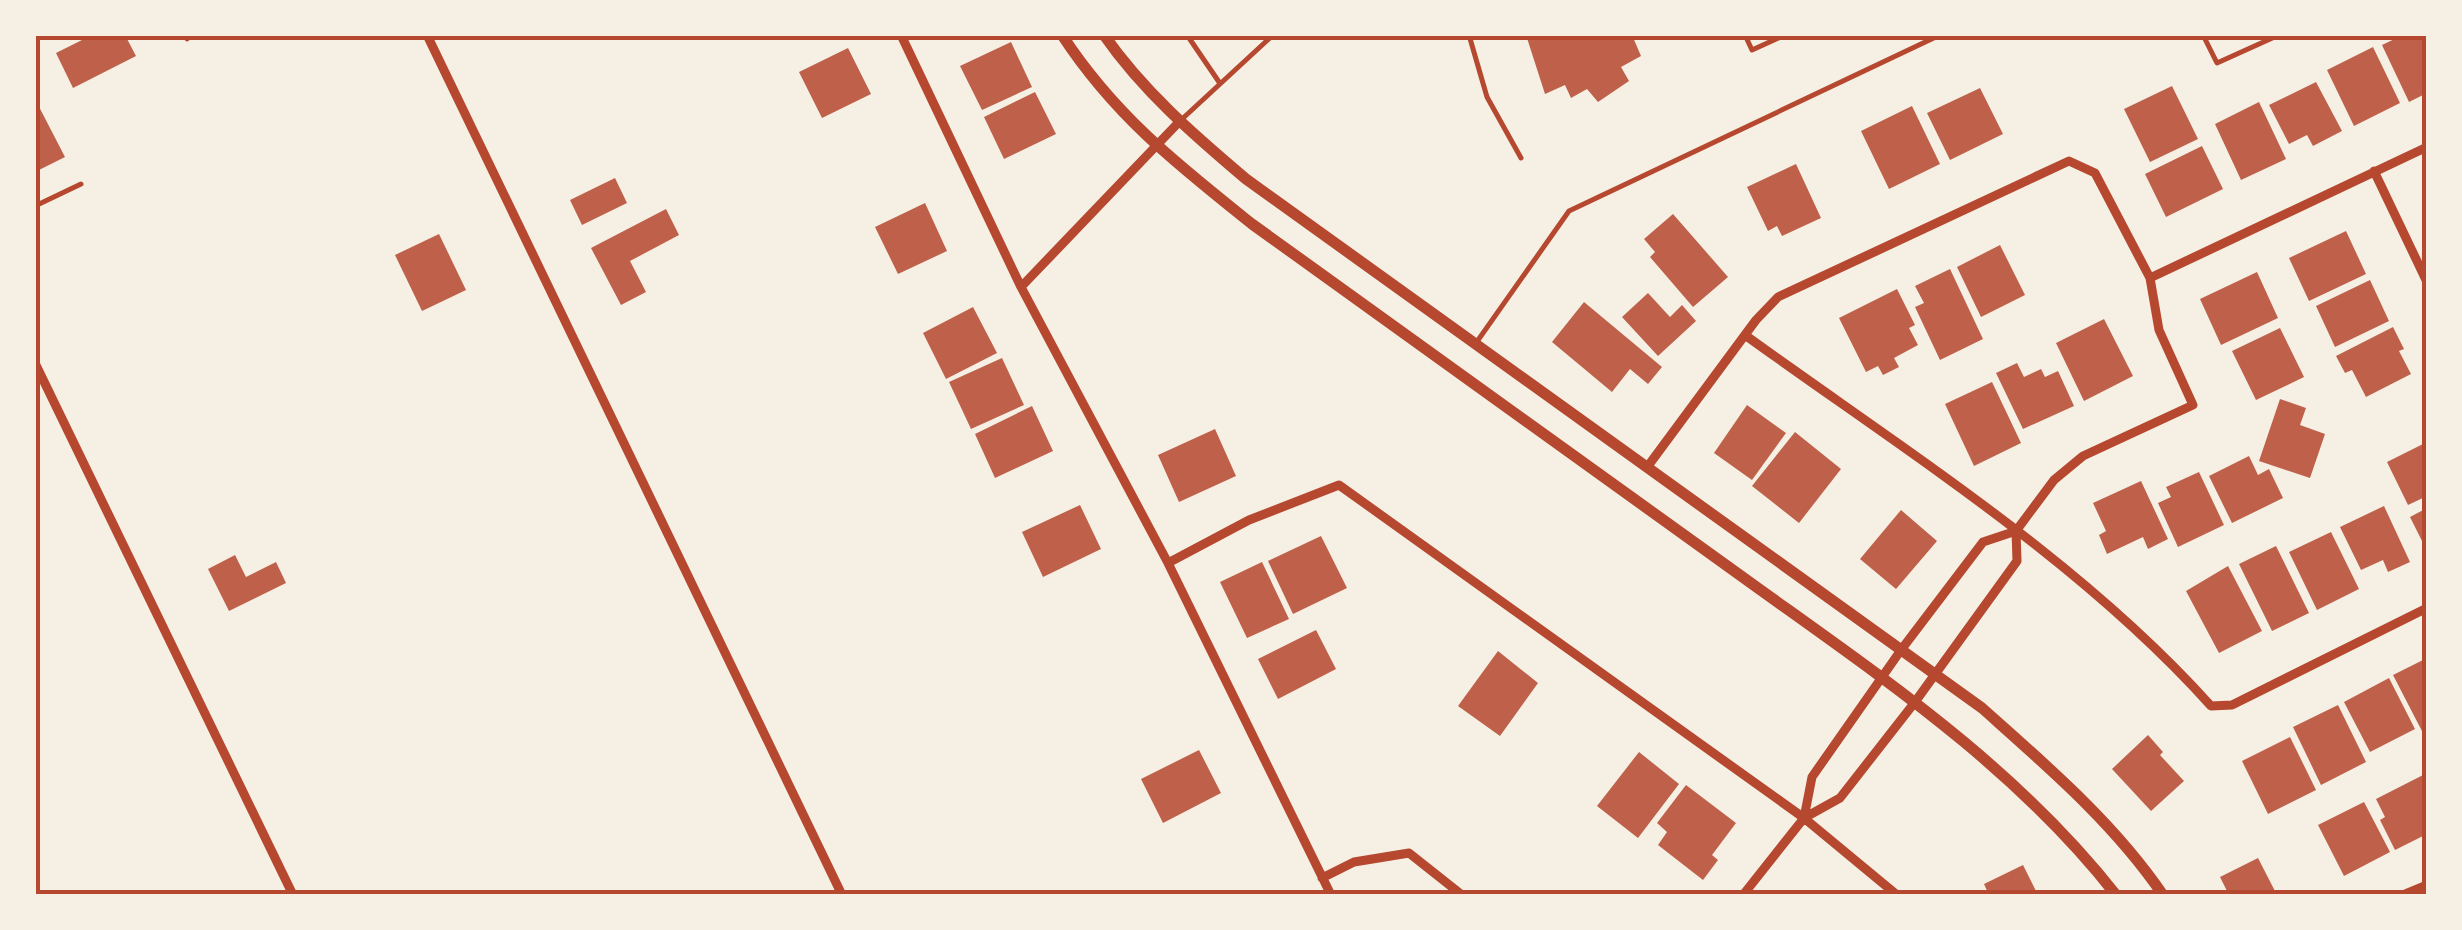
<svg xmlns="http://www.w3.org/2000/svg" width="2462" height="930" font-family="'Zilla Slab',serif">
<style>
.building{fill:#bf614a}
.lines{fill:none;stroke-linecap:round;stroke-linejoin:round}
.service{stroke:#b5482f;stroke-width:5}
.minor{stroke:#b5482f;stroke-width:9}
.tertiary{stroke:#b5482f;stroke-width:11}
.neatline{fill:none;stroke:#b5482f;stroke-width:4}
</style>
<rect width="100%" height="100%" fill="#f6efe4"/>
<path class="building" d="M92,35H125L136,56L73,88L56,53Z
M1526,35H1632L1641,56L1621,67L1629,81L1598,102L1587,89L1571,98L1565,85L1545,94Z
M2403,35H2427V93L2409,102L2382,45Z
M1011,42L1032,87L982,110L960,66Z
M2373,47L2400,103L2354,126L2327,70Z
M848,48L871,94L822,118L799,72Z
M2316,82L2342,131L2313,146L2307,135L2289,144L2269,105Z
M2172,86L2198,139L2150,162L2124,109Z
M1980,88L2003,134L1950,160L1927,113Z
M1035,92L1056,134L1004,159L984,117Z
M35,99L65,157L35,172Z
M2259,102L2286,159L2241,180L2215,124Z
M1912,106L1940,164L1889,189L1861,131Z
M2202,146L2223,189L2166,217L2145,174Z
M1796,164L1821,218L1782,236L1777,226L1768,231L1747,187Z
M615,178L627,203L582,225L570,200Z
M925,203L947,251L898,274L875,227Z
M666,209L679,235L630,261L646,292L621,305L591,248Z
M1673,214L1728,277L1693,307L1650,257L1655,252L1644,239Z
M2346,231L2366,274L2309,301L2289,258Z
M439,234L466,290L422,311L395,255Z
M2000,245L2025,295L1981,317L1957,267Z
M1950,269L1983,339L1940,360L1915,307L1924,303L1915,286Z
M2257,272L2278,318L2221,345L2200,299Z
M2370,280L2389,321L2335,347L2316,306Z
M1897,289L1915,325L1909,328L1918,345L1894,358L1899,367L1883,375L1878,366L1866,372L1839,318Z
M1648,293L1670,317L1682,305L1696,321L1658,356L1622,317Z
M1584,302L1662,367L1648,384L1630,369L1612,392L1552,342Z
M973,307L997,353L946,379L923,333Z
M2104,319L2133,376L2084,401L2056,343Z
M2393,327L2404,349L2399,351L2411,374L2366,397L2352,370L2345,373L2336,356Z
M2280,328L2304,377L2256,400L2232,351Z
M1002,358L1024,405L971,429L949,382Z
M2017,363L2024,377L2041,369L2045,377L2058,371L2074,406L2023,429L1996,373Z
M1992,382L2021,443L1974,466L1945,404Z
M2280,399L2306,408L2300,425L2325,434L2310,478L2259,461Z
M1747,405L1786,433L1752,480L1714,453Z
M1032,406L1053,451L995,478L975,434Z
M1215,429L1236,476L1179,502L1158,455Z
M1795,432L1841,469L1799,523L1752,486Z
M2427,442V496L2408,505L2387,462Z
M2249,456L2258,475L2269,469L2283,498L2232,523L2209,476Z
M2199,472L2224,525L2178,547L2158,503L2171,497L2166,487Z
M2141,481L2168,539L2148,549L2143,537L2107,554L2099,535L2106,531L2093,503Z
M1080,505L1101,549L1043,577L1022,532Z
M2384,506L2410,562L2388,572L2383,560L2361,570L2340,527Z
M2427,508V551L2410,517Z
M1901,510L1937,541L1896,589L1860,559Z
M2331,532L2359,589L2317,610L2289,552Z
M1321,536L1347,588L1293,614L1268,561Z
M2276,546L2309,613L2272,631L2239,564Z
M235,555L246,577L276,562L286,583L229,611L208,569Z
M1262,562L1289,619L1247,638L1220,582Z
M2228,566L2262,631L2219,653L2186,591Z
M1316,630L1336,669L1278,699L1258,659Z
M1498,651L1538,683L1500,736L1458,706Z
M2427,658V734L2424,735L2393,675Z
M2389,678L2415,729L2370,752L2344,702Z
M2338,705L2366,762L2321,785L2293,727Z
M2148,735L2163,752L2160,755L2184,781L2151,811L2112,769Z
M2290,737L2316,790L2268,814L2242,761Z
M1199,750L1221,793L1163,823L1141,779Z
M1639,752L1679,784L1638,838L1597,806Z
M2427,773V834L2395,850L2380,820L2385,817L2376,799Z
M1686,785L1736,823L1712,855L1718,860L1703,880L1658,845L1667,832L1657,823Z
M2364,802L2390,852L2344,876L2318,825Z
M2258,858L2277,895H2229L2220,877Z
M2023,865L2038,895H1989L1984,884Z"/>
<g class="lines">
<path class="service" d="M185,35L187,39
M1187,35L1219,82
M1469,35L1487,97L1521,158
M1745,35L1752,50L1785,35
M2203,35L2217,63L2279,35
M1181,120L1273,35
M35,206L81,184
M1476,343L1569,211L1940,35"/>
<path class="minor" d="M427,35L842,895
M901,35L1021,287L1168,563L1331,895
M2374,171L2427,282
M2150,278L2427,147
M1021,287L1179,122
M1745,335C1904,450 2080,560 2211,706L2232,705L2427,608
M35,363L293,895
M1648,466L1756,320L1778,297L2069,161L2095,173L2150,278L2159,330L2193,405L2083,456L2054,480L2016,531
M1168,563L1249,520L1339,485L1804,818L1897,895
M1322,878L1354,862L1409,853L1462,895
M1743,895L1804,818L1840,798L1915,702L2017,561L2016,531L1983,542L1901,650L1812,777L1804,818
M2403,895L2427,885"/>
<path class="tertiary" d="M1062,35C1115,116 1178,165 1252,224C1414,340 1576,456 1737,573C1871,670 2013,763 2116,895
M1104,35C1143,91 1194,135 1246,179L1982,708C2047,766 2114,823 2163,895"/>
</g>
<rect width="2462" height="930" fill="none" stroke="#f6efe4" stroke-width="75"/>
<rect x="38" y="38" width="2386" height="854" class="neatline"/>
</svg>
